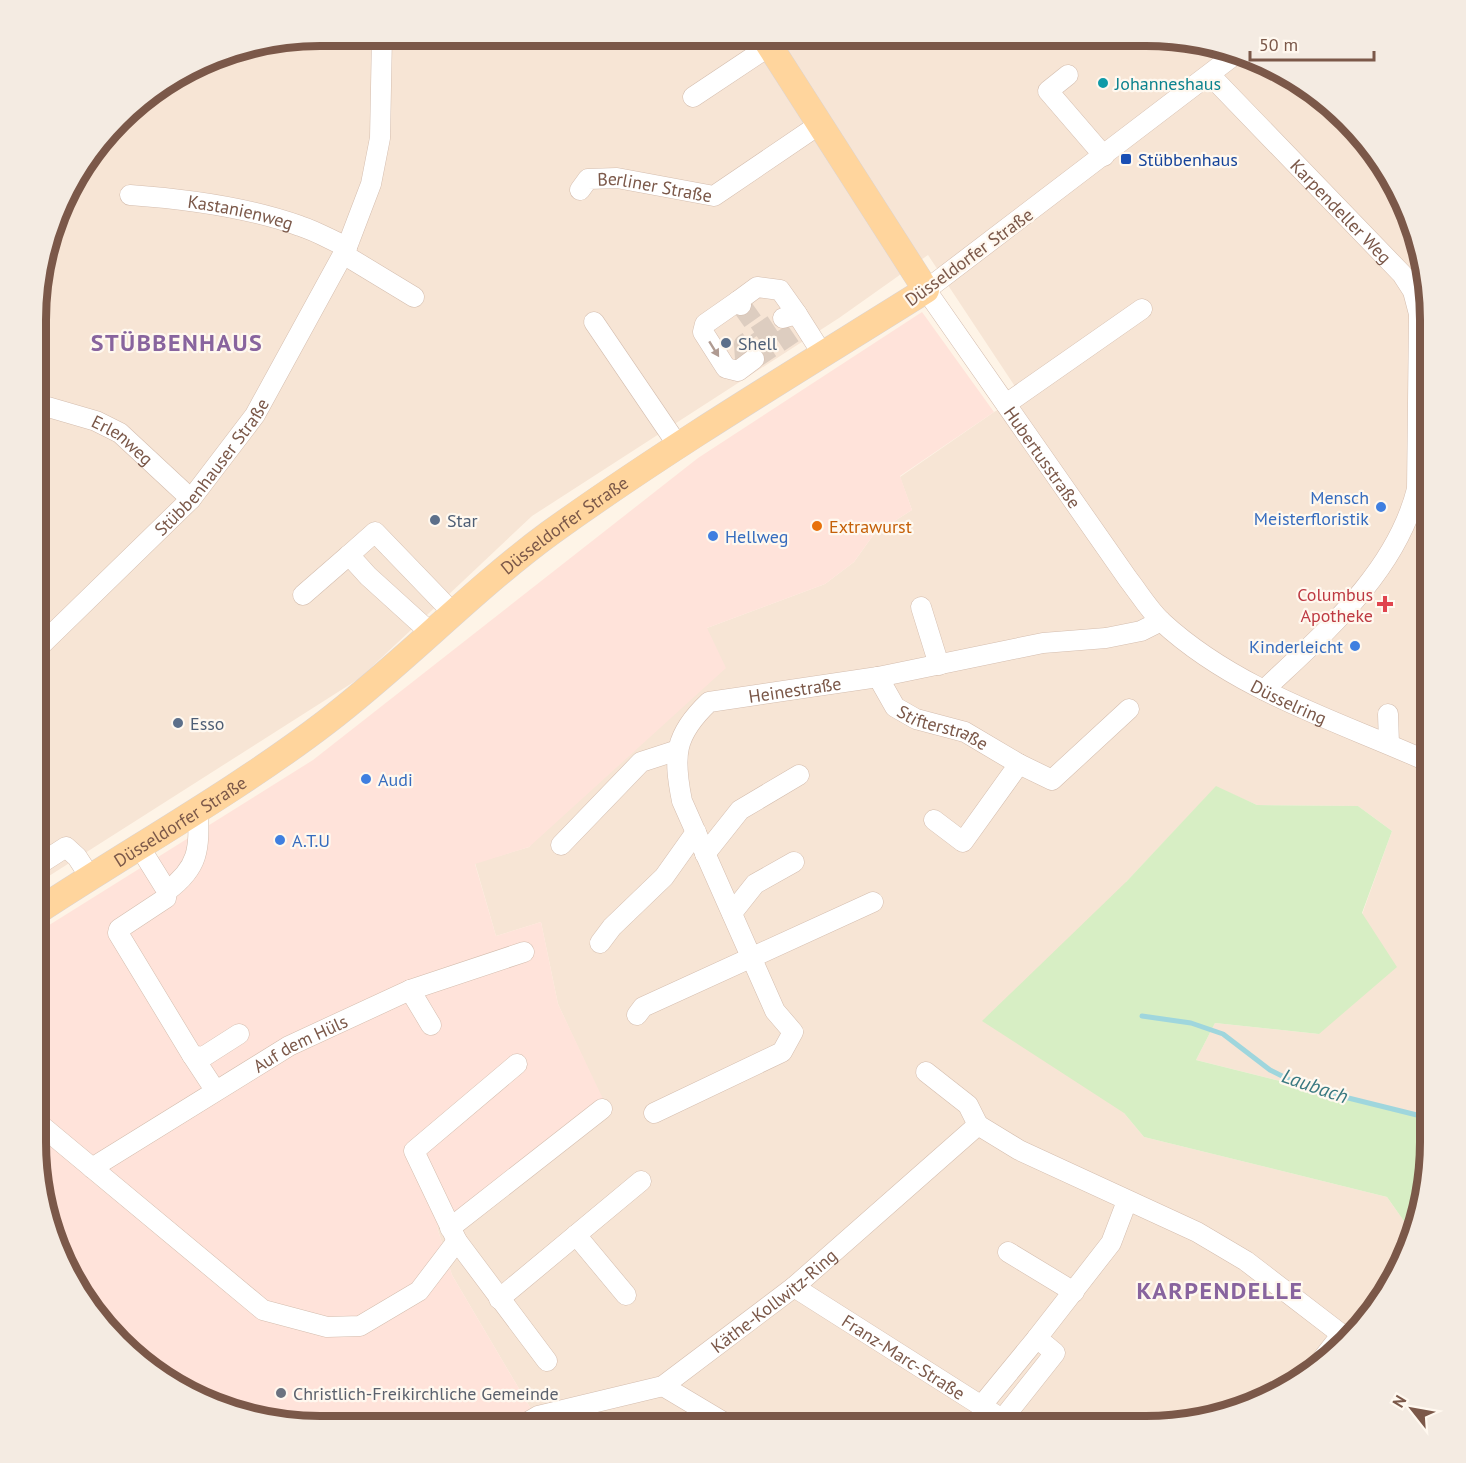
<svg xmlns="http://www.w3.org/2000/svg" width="1466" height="1463" font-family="'PT Sans',sans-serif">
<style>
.residential{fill:#f7e5d5}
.commercial{fill:#ffe3da}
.green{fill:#d7eec4}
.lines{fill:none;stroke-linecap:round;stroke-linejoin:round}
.stream{stroke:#9fd6dd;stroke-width:5}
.minor-tunnel{stroke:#ddcdc0;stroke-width:20;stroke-dasharray:20 10;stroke-linecap:butt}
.minor-casing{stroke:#d4bdae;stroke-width:21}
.major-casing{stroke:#ddd4d0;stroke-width:27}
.minor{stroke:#fff;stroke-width:20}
.major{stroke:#ffd59d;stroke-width:26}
.oneway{fill:#b09b92}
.culture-dot{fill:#0f9aa8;stroke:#fff8ef;stroke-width:2}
.transit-dot{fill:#1a4fb4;stroke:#fff8ef;stroke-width:2}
.service-dot{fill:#5c6f8a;stroke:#fff8ef;stroke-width:2}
.shop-dot{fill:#3f7fe0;stroke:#fff8ef;stroke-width:2}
.food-dot{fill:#e8710a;stroke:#fff8ef;stroke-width:2}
.health-dot{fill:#e0444e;stroke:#fff8ef;stroke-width:2}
.worship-dot{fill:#6b7280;stroke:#fff8ef;stroke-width:2}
.labels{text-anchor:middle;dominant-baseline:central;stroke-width:4.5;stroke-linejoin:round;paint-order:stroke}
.culture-label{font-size:18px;fill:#0d838f;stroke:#fff8ef;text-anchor:start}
.transit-label{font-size:18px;fill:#164399;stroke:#fff8ef;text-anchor:start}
.street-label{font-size:18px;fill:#7b5849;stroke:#fff8ef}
.service-label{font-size:18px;fill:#4e5e75;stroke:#fff8ef;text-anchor:start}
.shop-label{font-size:18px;fill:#366cbe;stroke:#fff8ef;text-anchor:start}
.food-label{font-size:18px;fill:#c56008;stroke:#fff8ef;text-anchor:start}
.health-label{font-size:18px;fill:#be3a42;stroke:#fff8ef;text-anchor:end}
.worship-label{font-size:18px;fill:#5b616d;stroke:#fff8ef;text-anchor:start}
.water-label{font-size:20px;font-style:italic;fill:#3a7981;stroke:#fff8ef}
.district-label{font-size:24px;font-weight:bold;letter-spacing:1.5px;fill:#88649e;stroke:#fff8ef}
.rim{fill:none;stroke:#7b5849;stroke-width:8}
</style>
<rect width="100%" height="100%" fill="#fef4e7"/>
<path class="residential" d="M321,36L1182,38L1288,74L1371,148L1415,229L1429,302V1118L1196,1060L1215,1023L1319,1034L1392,831L1358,806L1257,805L1216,787L1126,882L1124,1113L1144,1137L1387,1197L1411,1231L1401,1269L1318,1368L1237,1412L1164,1426H541L452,1275L437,1227L602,1099L558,1004L541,922L496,936L475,863L529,847L707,628L825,584L854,562L874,534L912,510L900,477L994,412L1022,397L928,255L839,318L532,516L360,678L38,883L41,265L74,178L133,106L229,51Z"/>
<path class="commercial" d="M922,312L994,412L900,476L912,510L874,534L854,562L825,584L707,628L726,668L529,847L475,864L496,936L541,922L558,1004L603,1099L437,1227L452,1275L541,1426H302L194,1398L95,1315L51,1234L37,1161L38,932L313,760L698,458Z"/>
<path class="green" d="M1216,786L1257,805L1358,806L1392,831L1362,913L1397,967L1319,1034L1215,1023L1196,1060L1429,1118V1161L1411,1231L1387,1197L1144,1137L1124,1113L982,1021L1126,882Z"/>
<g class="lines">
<path class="stream" d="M1142,1016L1191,1023L1223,1034L1270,1070L1304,1087L1429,1118"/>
<path class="minor-tunnel" d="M741,305L761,333
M745,359L744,344L783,318
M754,359L793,333"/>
<defs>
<g id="minor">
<path id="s1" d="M1233,56L926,290L1128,579C1139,593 1149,610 1162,622C1237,691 1338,721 1429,762"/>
<path d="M1068,75L1048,91L1104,156"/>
<path id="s2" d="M1210,75L1402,274L1413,291L1419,314L1417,489C1396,573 1324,633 1264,690"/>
<path d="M693,97L783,37"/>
<path id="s3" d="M580,190L588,179L617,178L714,196L820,124"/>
<path id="s4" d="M130,195C186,199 247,207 300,226C316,231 331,240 347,247"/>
<path d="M343,254L414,297"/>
<path d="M738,301L757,287L780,290L797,314"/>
<path d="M741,305L738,301L705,324L703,332L726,368L738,371L754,359"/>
<path d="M783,318L797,314L823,355"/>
<path d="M594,322L679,447"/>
<path d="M1006,404L1142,309"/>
<path id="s5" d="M41,405L96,421L120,433L191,499"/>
<path d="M303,595L349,555"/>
<path d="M921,607L939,665"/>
<path d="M432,634L368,576L349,555L375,532L454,614"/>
<path id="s6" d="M39,647L191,499L255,415L347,247L371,184L380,138L382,36"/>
<path id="s7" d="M878,677L895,707L916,719L965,732L1019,764L963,842L934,820"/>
<path d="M1388,714L1389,744"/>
<path d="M1019,764L1052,780L1129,709"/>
<path d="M561,845L641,762L678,750"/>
<path d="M139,846L167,891L166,898L119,929L118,933L192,1055L203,1057L239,1034"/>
<path d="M705,854L740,810L799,775"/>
<path d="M38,865L66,847L77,857L90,877"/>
<path d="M167,891C201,866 199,847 198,807"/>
<path d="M732,913L755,884L794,862"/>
<path d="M600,943L612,927L664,877L696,832"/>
<path d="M410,990L431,1025"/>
<path d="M637,1015L643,1007L873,902"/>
<path d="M192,1055L215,1090"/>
<path d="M517,1064L414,1151L457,1241L547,1361"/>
<path d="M926,1072L968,1105L978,1125"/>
<path id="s8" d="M654,1113L782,1052L793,1032L775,1011L682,801C673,756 674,735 709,702L878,677L1043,643L1106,638L1141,631L1161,621"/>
<path d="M37,1122L263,1310L327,1327L360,1326L419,1291L457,1241"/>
<path id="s9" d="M92,1168L289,1046L410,990L524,952"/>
<path d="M450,1228L602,1109"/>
<path d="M576,1235L626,1295"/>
<path d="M1008,1252L1074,1292"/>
<path id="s10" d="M794,1287L1013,1426"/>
<path d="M499,1299L641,1181"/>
<path d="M1312,1372L1342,1334"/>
<path d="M663,1386L730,1426"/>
<path d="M982,1405L1037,1338"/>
<path id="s11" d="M521,1426L538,1416L663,1386L794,1287L978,1125L1019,1150L1197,1232L1246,1261L1345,1337"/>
<path d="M997,1426L1055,1353L1037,1338L1111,1243L1127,1201"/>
</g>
<g id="major">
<path id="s12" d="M38,911C132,849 236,791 325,723C404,663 471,591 550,533C671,446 800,369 926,290L764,37"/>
</g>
</defs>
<use href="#minor" class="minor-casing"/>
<use href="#major" class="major-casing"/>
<use href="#minor" class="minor"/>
<use href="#major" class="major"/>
</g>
<defs><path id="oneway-solid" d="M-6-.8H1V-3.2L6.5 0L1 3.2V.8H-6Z" transform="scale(1.5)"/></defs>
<use class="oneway" href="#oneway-solid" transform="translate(714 349) rotate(58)"/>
<circle class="culture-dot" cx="1103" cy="83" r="6"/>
<rect class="transit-dot" x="1120" y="153" width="12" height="12" rx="3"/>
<g class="service-dot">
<circle cx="726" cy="343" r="6"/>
<circle cx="435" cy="520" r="6"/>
<circle cx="178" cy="723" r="6"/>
</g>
<g class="shop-dot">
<circle cx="1381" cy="507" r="6"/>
<circle cx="713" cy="536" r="6"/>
<circle cx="1355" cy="646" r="6"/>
<circle cx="366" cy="779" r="6"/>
<circle cx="280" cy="840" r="6"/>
</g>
<circle class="food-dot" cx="817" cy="526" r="6"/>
<path class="health-dot" d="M1382 595h6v6h6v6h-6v6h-6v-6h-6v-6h6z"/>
<circle class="worship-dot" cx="281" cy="1393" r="6"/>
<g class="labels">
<g class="culture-label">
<text x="1115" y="83">Johanneshaus</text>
</g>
<g class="transit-label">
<text x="1138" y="159">Stübbenhaus</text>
</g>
<g class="street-label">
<text stroke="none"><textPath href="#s3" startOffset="81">Berliner Straße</textPath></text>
<text stroke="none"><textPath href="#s2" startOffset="189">Karpendeller Weg</textPath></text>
<text stroke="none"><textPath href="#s4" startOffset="112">Kastanienweg</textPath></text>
<text transform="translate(969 257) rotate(-36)">Düsseldorfer Straße</text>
<text stroke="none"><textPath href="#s5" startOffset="90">Erlenweg</textPath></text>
<text stroke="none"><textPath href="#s1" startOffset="590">Hubertusstraße</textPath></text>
<text stroke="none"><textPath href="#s6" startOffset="250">Stübbenhauser Straße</textPath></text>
<text stroke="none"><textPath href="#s12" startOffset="654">Düsseldorfer Straße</textPath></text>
<text stroke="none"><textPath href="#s8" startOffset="618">Heinestraße</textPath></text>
<text stroke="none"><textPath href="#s1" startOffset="944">Düsselring</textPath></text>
<text stroke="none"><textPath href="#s7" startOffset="87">Stifterstraße</textPath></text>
<text stroke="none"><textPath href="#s12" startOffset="168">Düsseldorfer Straße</textPath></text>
<text stroke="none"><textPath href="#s9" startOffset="243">Auf dem Hüls</textPath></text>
<text stroke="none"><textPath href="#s11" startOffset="288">Käthe-Kollwitz-Ring</textPath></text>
<text stroke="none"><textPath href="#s10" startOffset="130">Franz-Marc-Straße</textPath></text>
</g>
<g class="service-label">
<text x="738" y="343">Shell</text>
<text x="447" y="520">Star</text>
<text x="190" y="723">Esso</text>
</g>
<g class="shop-label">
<text x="1369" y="497" text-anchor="end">Mensch<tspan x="1369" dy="21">Meisterfloristik</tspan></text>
<text x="725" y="536">Hellweg</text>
<text x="1343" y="646" text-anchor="end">Kinderleicht</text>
<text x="378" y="779">Audi</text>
<text x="292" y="840">A.T.U</text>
</g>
<g class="food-label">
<text x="829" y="526">Extrawurst</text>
</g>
<g class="health-label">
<text x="1373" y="594">Columbus<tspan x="1373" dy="21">Apotheke</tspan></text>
</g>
<g class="worship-label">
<text x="293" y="1393">Christlich-Freikirchliche Gemeinde</text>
</g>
<g class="water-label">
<text transform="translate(1315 1086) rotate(19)">Laubach</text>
</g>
<g class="district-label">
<text x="177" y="342">STÜBBENHAUS</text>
<text x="1220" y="1290">KARPENDELLE</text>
</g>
</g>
<path d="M0 0H1466V1463H0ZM320 46H1146A274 274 0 0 1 1420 320V1142A274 274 0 0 1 1146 1416H320A274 274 0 0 1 46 1142V320A274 274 0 0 1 320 46Z" fill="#f4ebe2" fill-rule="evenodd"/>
<path class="rim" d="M320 46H1146A274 274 0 0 1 1420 320V1142A274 274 0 0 1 1146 1416H320A274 274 0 0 1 46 1142V320A274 274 0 0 1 320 46Z"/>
<g transform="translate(1412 1409) rotate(301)" stroke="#fff8ef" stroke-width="4.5" paint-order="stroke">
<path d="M0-4.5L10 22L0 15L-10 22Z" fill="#7b5849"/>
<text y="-9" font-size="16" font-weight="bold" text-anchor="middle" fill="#7b5849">N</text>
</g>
<path d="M1250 51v9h124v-9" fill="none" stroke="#7b5849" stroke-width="3"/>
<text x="1259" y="51" font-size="18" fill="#7b5849" stroke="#fff8ef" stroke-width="4.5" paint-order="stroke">50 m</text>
</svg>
